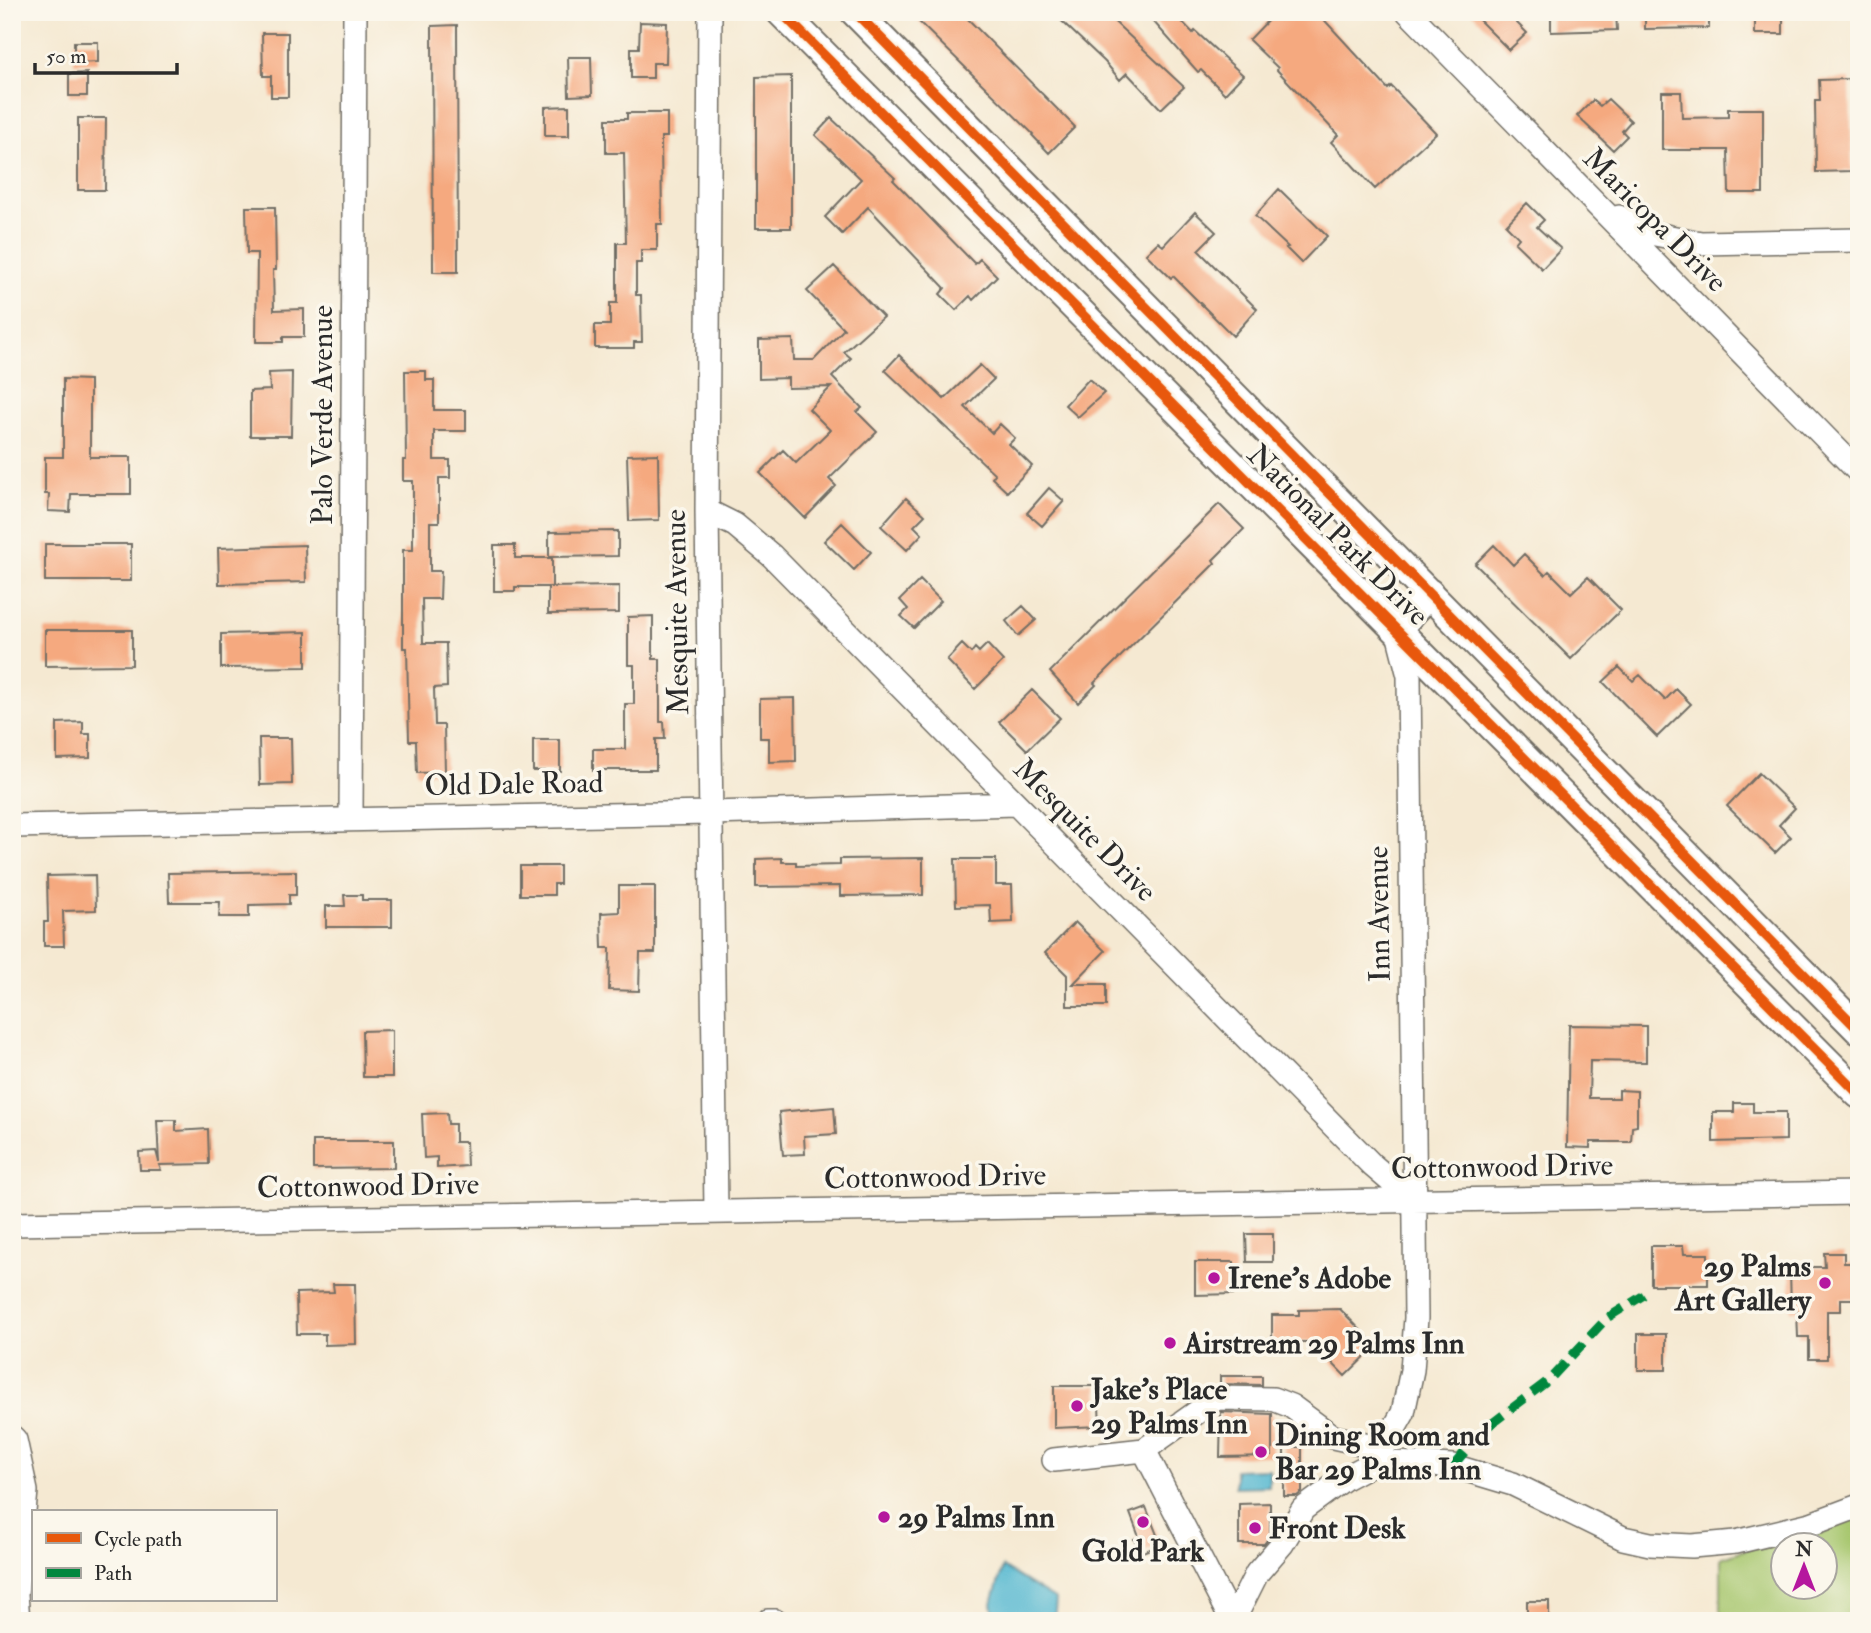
<svg xmlns="http://www.w3.org/2000/svg" width="1871" height="1633" font-family="'IM FELL Double Pica',serif">
<style>
.green{fill:#a8c76f;stroke:#6a794d;stroke-width:2;fill-rule:evenodd}
.water{fill:#52b7d0;stroke:#3e717e;stroke-width:2}
.building{fill:#f5a97f}
.lines{fill:none;stroke-linecap:round;stroke-linejoin:round}
.minor-casing{stroke:#726e65;stroke-width:26}
.tertiary-casing{stroke:#726e65;stroke-width:32}
.minor{stroke:#fff;stroke-width:23}
.tertiary{stroke:#fff;stroke-width:28}
.quiet{stroke:#00873e;stroke-width:9;stroke-dasharray:18 9;stroke-linecap:butt}
.cycleway-casing{stroke:#fbf7ec;stroke-width:15}
.cycleway{stroke:#e8590c;stroke-width:10}
.poi-dot{fill:#b5179e;stroke:#fbf7ec;stroke-width:2.5}
.labels{text-anchor:middle;dominant-baseline:central;stroke-width:7;stroke-linejoin:round;paint-order:stroke}
.street-label{font-size:30px;fill:#2b2b2b;stroke:#fbf7ec}
.poi-label{font-size:30px;font-weight:bold;fill:#2b2b2b;stroke:#fbf7ec;text-anchor:start}
</style>
<rect width="100%" height="100%" fill="#fbf7ec"/>
<filter id="ink" filterUnits="userSpaceOnUse"><feTurbulence type="fractalNoise" baseFrequency=".0143" numOctaves="2"/><feDisplacementMap in="SourceGraphic" scale="14" xChannelSelector="R" yChannelSelector="G"/><feConvolveMatrix kernelMatrix="1 2 1 2 8 2 1 2 1" color-interpolation-filters="sRGB"/></filter>
<filter id="wash" filterUnits="userSpaceOnUse"><feTurbulence type="fractalNoise" baseFrequency=".00686" numOctaves="4" result="noise"/><feDisplacementMap in="SourceGraphic" scale="28" xChannelSelector="R" yChannelSelector="G"/><feGaussianBlur stdDeviation="1.57" result="paint"/><feColorMatrix in="noise" values="0 0 0 0 0 0 0 0 0 0 0 0 0 0 0 0 0 1.4 0 .05"/><feComposite in="paint" operator="in"/></filter>
<g filter="url(#wash)">
<rect width="100%" height="100%" fill="#f5e9d2"/>
<path class="green" d="M1859,1510V1621H1721V1558ZM1784,1546H1826V1588H1784Z"/>
<path class="water" d="M1269,1469V1486L1235,1487V1470Z
M1003,1567L1056,1600L1054,1621H995L992,1603Z"/>
<g id="blocks">
<path class="building" d="M909,12H961L1075,127L1049,153L1032,135L1033,134Z
M1052,12H1104L1184,87L1161,109L1127,73L1120,80L1105,62Z
M1145,12H1173L1193,33L1195,31L1243,75L1225,94L1201,70L1198,72Z
M1276,12H1317L1388,89L1391,86L1436,133L1375,189L1331,142L1338,135L1277,70L1278,68L1249,40Z
M1471,12H1506L1527,33L1509,50Z
M1551,12H1616L1617,30L1551,32Z
M1645,12H1709V28L1645,29Z
M1755,12H1783V34H1755Z
M640,22L667,23L666,63H653V78H631V48H639Z
M457,25L458,272H433L432,26Z
M262,33H288V97H271V76H263Z
M74,42H98V62L74,63Z
M568,57H591L592,95L569,96Z
M87,73V96H69V74Z
M791,76V228H756V77Z
M1850,79L1852,171L1816,172L1815,101H1820L1819,80Z
M1662,92H1681L1682,118L1728,117V109H1763V193H1729L1728,150H1662Z
M1608,99L1631,121L1622,131L1627,136L1613,150L1577,116L1593,100L1600,106Z
M569,106V136H545V107Z
M627,113H667V137H661L662,224H657V250H641V263H636V295H641L642,342H634V348H595V325H610V303H617V243H626L624,153H606V119H627Z
M78,118H106L105,190H78Z
M831,118L895,178L893,180L975,264L980,259L997,276L973,300L970,296L956,310L940,294L945,288L868,207L842,234L825,217L861,179L815,135Z
M1279,189L1327,236L1301,263L1286,248L1288,247L1255,216Z
M1527,203L1544,220L1537,227L1561,249L1542,269L1515,243L1519,238L1506,225Z
M246,207H275L276,270H273L274,310L304,309V337H283V342H256L257,253H247Z
M1195,212L1216,232L1198,250L1257,309L1233,336L1173,276L1171,278L1146,254L1158,242L1163,246Z
M834,266L883,317L844,352L851,358L832,377L862,408L857,412L877,432L829,479L836,486L805,518L760,473L783,450L796,463L830,430L809,409L831,387L788,388V378L759,379V340L793,339L794,360H814L844,329L807,291Z
M899,355L944,399L980,365L994,379L965,407L992,433L1000,424L1015,438L1009,444L1032,466L1007,492L992,478L995,474L885,370Z
M405,371H426V380H434V410H466V431H434V460H450V478H439V522H430V571H441L440,599H422L423,643H446L447,687L434,688L435,725H444L445,772L417,773L416,741H409L407,648H403V550H413V481H403V460H406Z
M292,372L291,436H250V391L270,390L269,373Z
M63,379L90,380V457H131V494H71L70,512L48,511L49,494H45V457H63Z
M1089,379L1104,393L1078,417L1065,405Z
M658,454L659,520L629,521L627,455Z
M1049,488L1064,501L1042,526L1027,513Z
M906,498L925,515L914,526L922,534L907,550L881,526Z
M1219,504L1244,529L1213,560L1215,563L1094,683L1096,685L1078,703L1050,672Z
M842,523L871,552L854,570L824,541Z
M618,531V556L549,557V532Z
M45,544H131V581H45Z
M305,545L306,582L219,584L218,548Z
M494,545H515V558H552V587H515V591H494Z
M1494,545L1513,565L1524,554L1545,575L1549,571L1571,593L1588,577L1621,610L1571,659L1475,564Z
M920,580L941,601L914,628L901,616L908,609L900,600Z
M619,586V613L548,614V587Z
M1023,606L1036,620L1018,636L1006,621Z
M653,616V659H660V722H664L665,739H656V770H593V749H625V704H634V665H628V617Z
M45,630H132V665L45,666Z
M306,632V667L221,668V634Z
M962,644L971,653L975,648L979,652L987,644L1003,661L975,689L947,660Z
M1619,667L1633,681L1640,675L1665,700L1676,689L1691,704L1657,737L1603,682Z
M1032,690L1060,718L1027,750L999,722Z
M795,698L796,761L769,762V738H760V699Z
M83,722V734H90V758L57,759V723Z
M259,738H291L292,784L260,785Z
M533,740H560V771H533Z
M1759,773L1795,808L1779,825L1791,837L1775,853L1727,806Z
M782,858V862H796V866L840,865V859L923,858V895L840,896V886L756,887V859Z
M955,859H996V885H1012L1013,922L991,923L990,905L956,906Z
M520,866H560V884H554V895H520Z
M296,871V895H289V904L249,905V917H219L220,902H169L168,873Z
M95,875L96,910L63,911L64,946H44V922H48L47,876Z
M619,886H655V953H640L639,991L609,990L610,948H602L601,913L619,912Z
M344,895H362V900H392V927H326V906H345Z
M1075,922L1105,951L1073,984H1106V1006H1067V975L1045,953Z
M1569,1025L1646,1026V1062L1590,1061L1589,1098H1619V1090L1637,1091V1126L1632,1127L1631,1142H1590V1148L1567,1147Z
M392,1030V1077H363L362,1031Z
M1734,1103H1753V1112H1786V1140L1713,1142V1112H1734Z
M834,1107L836,1134L804,1136L805,1154L783,1155L779,1112Z
M447,1113L448,1124H455V1142H466L467,1166L437,1168V1157L424,1158L422,1114Z
M157,1120H176V1131L208,1129L209,1164L159,1165L161,1170H140L139,1152L156,1151L159,1162Z
M313,1141H394V1168L313,1169Z
M1246,1234H1273V1262H1247Z
M1651,1246H1683L1684,1254H1708V1285H1651Z
M1824,1253H1844V1263H1859V1299H1841V1311H1827V1359H1809V1337H1798L1797,1311H1791L1790,1267H1825Z
M1195,1262H1234L1235,1294L1195,1295Z
M333,1284H355L356,1344L325,1345V1334H297L296,1293L334,1292Z
M1340,1309L1376,1346L1345,1376L1312,1342H1272V1315H1299V1310Z
M1638,1334H1666V1370H1638Z
M1220,1376H1262V1385L1220,1384Z
M1054,1386H1098L1100,1426L1054,1428Z
M1221,1412L1272,1414V1456L1220,1457Z
M1284,1447H1302V1492L1297,1496H1284Z
M1270,1503V1536L1264,1544H1239V1504Z
M1146,1507L1161,1545L1140,1553L1134,1539L1139,1537L1130,1513Z
M1527,1601H1549V1620H1527Z"/>
</g>
</g>
<g filter="url(#ink)">
<use href="#blocks" fill-opacity="0" stroke="#726e65" stroke-width="2"/>
<g class="lines">
<defs>
<path id="minor" d="M710,12L707,511L716,1212
M1408,12L1859,472
M1619,217L1645,232L1701,243L1859,240
M707,511L735,525L772,556L1372,1165L1413,1200
M351,818L355,12
M12,826L711,813L1016,804
M12,1224L1859,1193
M12,1437L15,1440L26,1491L16,1594L18,1621
M1054,1460L1144,1450
M1375,1462L1403,1413L1412,1370L1416,1318L1409,676L1397,629
M768,1621H775
M1232,1621L1144,1450L1217,1398L1273,1399L1291,1406L1333,1437L1383,1448
M1233,1621L1257,1573L1282,1544L1303,1509L1345,1478L1375,1462L1453,1466L1513,1484L1623,1538L1650,1544L1692,1546L1736,1542L1811,1524L1859,1506"/>
<path id="tertiary" d="M781,12L1859,1094
M855,12L1859,1030
M1397,629L1429,593"/>
</defs>
<use href="#minor" class="minor-casing"/>
<use href="#tertiary" class="tertiary-casing"/>
<use href="#minor" class="minor"/>
<use href="#tertiary" class="tertiary"/>
<path class="quiet" d="M1453,1466L1482,1431L1549,1380L1607,1318L1644,1295"/>
<defs>
<path id="cycleway" d="M781,12L1859,1094
M855,12L1859,1030"/>
</defs>
<use href="#cycleway" class="cycleway-casing"/>
<use href="#cycleway" class="cycleway"/>
</g>
</g>
<g class="poi-dot">
<circle cx="1214" cy="1278" r="7"/>
<circle cx="1825" cy="1283" r="7"/>
<circle cx="1170" cy="1343" r="7"/>
<circle cx="1077" cy="1406" r="7"/>
<circle cx="1261" cy="1452" r="7"/>
<circle cx="884" cy="1517" r="7"/>
<circle cx="1143" cy="1522" r="7"/>
<circle cx="1255" cy="1528" r="7"/>
</g>
<g class="labels">
<g class="street-label">
<text transform="translate(1655 220) rotate(45)">Maricopa Drive</text>
<text transform="translate(322 415) rotate(-90)">Palo Verde Avenue</text>
<text transform="translate(1338 535) rotate(45)">National Park Drive</text>
<text transform="translate(677 612) rotate(-91)">Mesquite Avenue</text>
<text transform="translate(514 784) rotate(-1)">Old Dale Road</text>
<text transform="translate(1085 830) rotate(45)">Mesquite Drive</text>
<text transform="translate(1379 914) rotate(-91)">Inn Avenue</text>
<text transform="translate(1502 1167) rotate(-1)">Cottonwood Drive</text>
<text transform="translate(935 1177) rotate(-1)">Cottonwood Drive</text>
<text transform="translate(368 1186) rotate(-1)">Cottonwood Drive</text>
</g>
<g class="poi-label">
<text x="1811" y="1266" text-anchor="end">29 Palms<tspan x="1811" dy="34">Art Gallery</tspan></text>
<text x="1228" y="1278">Irene's Adobe</text>
<text x="1184" y="1343">Airstream 29 Palms Inn</text>
<text x="1091" y="1389">Jake's Place<tspan x="1091" dy="34">29 Palms Inn</tspan></text>
<text x="1275" y="1435">Dining Room and<tspan x="1275" dy="34">Bar 29 Palms Inn</tspan></text>
<text x="898" y="1517">29 Palms Inn</text>
<text x="1269" y="1528">Front Desk</text>
<text x="1143" y="1551" text-anchor="middle">Gold Park</text>
</g>
</g>
<rect width="1871" height="1633" fill="none" stroke="#fbf7ec" stroke-width="42"/>
<rect x="32" y="1510" width="245" height="91" fill="#fbf7ec" stroke="#a8a59f" stroke-width="2"/>
<rect x="46" y="1533" width="35" height="10" fill="#e8590c" stroke="#a8a59f" stroke-width="2"/>
<text x="94" y="1546" font-size="21" fill="#2b2b2b">Cycle path</text>
<rect x="46" y="1568" width="35" height="10" fill="#00873e" stroke="#a8a59f" stroke-width="2"/>
<text x="94" y="1580" font-size="21" fill="#2b2b2b">Path</text>
<g transform="translate(1804 1566)"><circle r="33" fill="#fbf7ec" stroke="#a8a59f" stroke-width="2"/>
<path d="M0-5L12 26L0 18L-12 26Z" fill="#b5179e"/>
<text y="-10" font-size="19" font-weight="bold" text-anchor="middle" fill="#2b2b2b">N</text>
</g>
<path d="M35 63v10h142v-10" fill="none" stroke="#2b2b2b" stroke-width="3.5"/>
<text x="46" y="63" font-size="21" fill="#2b2b2b" stroke="#fbf7ec" stroke-width="5" paint-order="stroke">50 m</text>
</svg>
